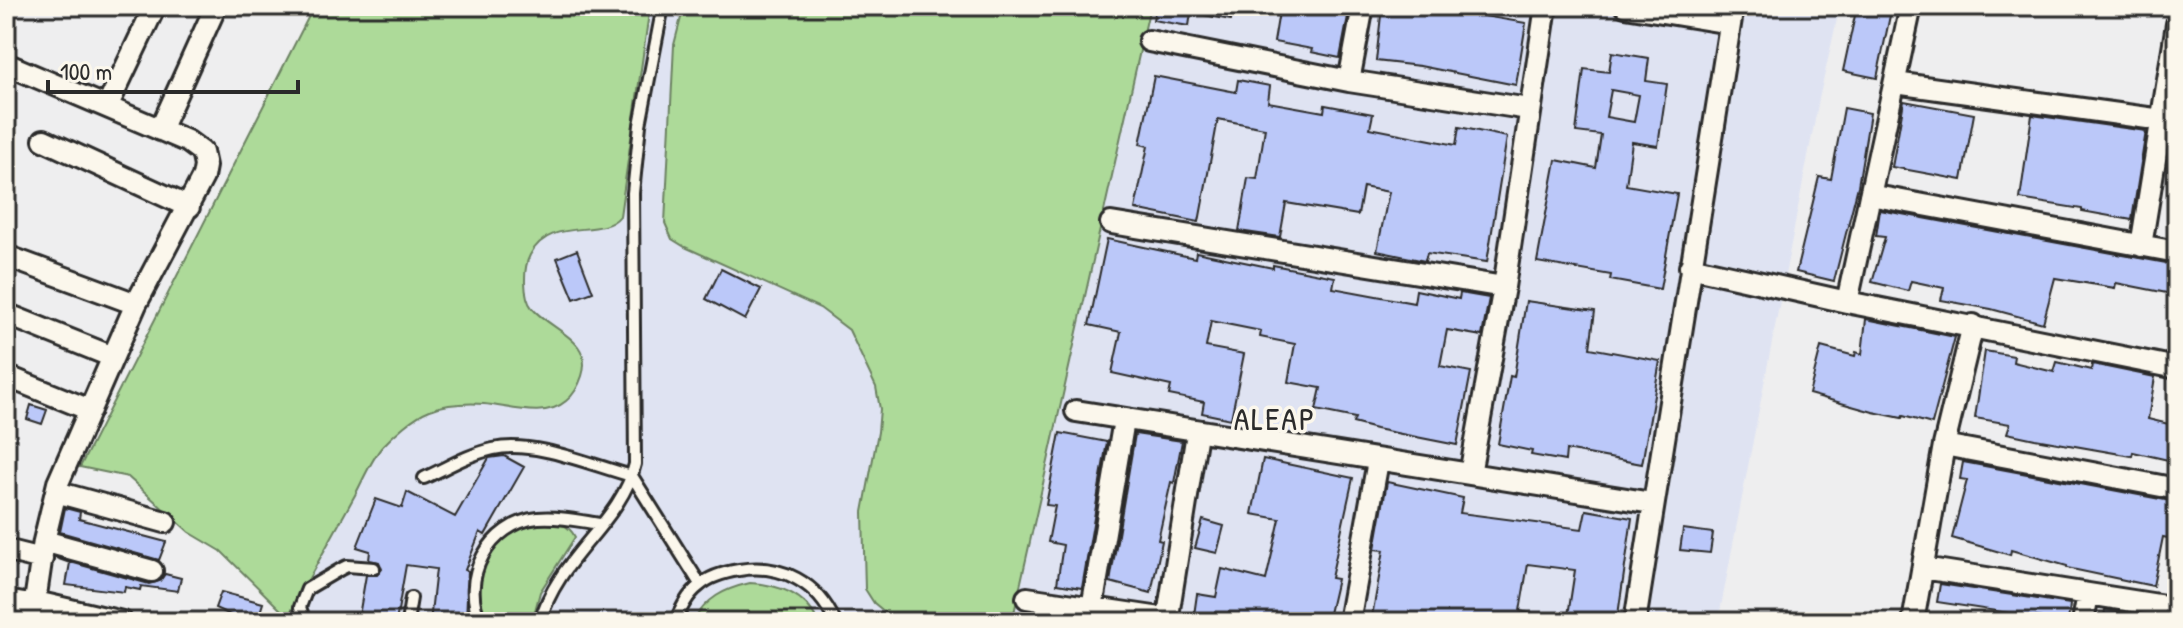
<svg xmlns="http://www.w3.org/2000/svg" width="2183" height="628" font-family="'Patrick Hand',sans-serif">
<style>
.built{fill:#dfe3f2}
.green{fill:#adda99;stroke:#6c8262;stroke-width:2}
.building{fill:#bbc8f9;stroke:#2b2b2b;stroke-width:2;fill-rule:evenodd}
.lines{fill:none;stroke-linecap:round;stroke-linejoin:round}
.lane-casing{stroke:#2b2b2b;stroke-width:16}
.street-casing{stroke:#2b2b2b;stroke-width:26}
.lane{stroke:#fbf7ec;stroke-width:10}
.street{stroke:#fbf7ec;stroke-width:20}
.labels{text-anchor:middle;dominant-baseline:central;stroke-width:7;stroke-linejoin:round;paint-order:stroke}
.neighbourhood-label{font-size:32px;letter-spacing:2px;fill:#2b2b2b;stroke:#fbf7ec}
</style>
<rect width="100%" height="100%" fill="#eeeeef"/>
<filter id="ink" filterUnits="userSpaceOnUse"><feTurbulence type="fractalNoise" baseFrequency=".0125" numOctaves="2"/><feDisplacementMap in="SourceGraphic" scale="16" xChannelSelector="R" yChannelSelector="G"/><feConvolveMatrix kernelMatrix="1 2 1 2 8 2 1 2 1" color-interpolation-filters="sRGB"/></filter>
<g filter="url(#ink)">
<path class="built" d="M314,6H1840L1819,99L1718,622H292L221,551L168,516L128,477L80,467Z"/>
<path class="green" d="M314,6H650L620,216C601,240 551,215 530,255C523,268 523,297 532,308C550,330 594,339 582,376C579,385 574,395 566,401C544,420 509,406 484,404C467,403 446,404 430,410C414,416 393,435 382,447C371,460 363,480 355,495C333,535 310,576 288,617L221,551L189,532L128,477L80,467Z
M684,6H1150L1012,622H897L874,603L865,589L863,512L878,432L880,409L876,387L849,330L820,308L685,247L672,239L665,223L674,45Z
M539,522C554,523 568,522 575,537L540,592L532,622H489C469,590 482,548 515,530C522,526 532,525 539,522Z
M750,583C778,584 806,594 818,622H693C706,598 724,589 750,583Z"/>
<path class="building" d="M1156,6H1192L1189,26L1153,20Z
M1194,6H1233L1231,20L1193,13Z
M1280,6H1350L1340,58L1311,52L1312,49L1274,42Z
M1382,6H1467L1466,13L1526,23L1516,85L1420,66L1376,61Z
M1857,6H1892L1877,78L1843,71Z
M1612,52L1649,58L1646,81L1667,84L1658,146L1632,142L1626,185L1677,194L1660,289L1610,280L1611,275L1537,262L1556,160L1596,168L1601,135L1576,132L1584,69L1609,72ZM1611,90L1639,95L1634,122L1606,117Z
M1154,76L1236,92L1238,80L1270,86L1268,102L1324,112L1325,105L1373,114L1370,128L1456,145L1459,127L1507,137L1487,262L1427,253L1425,261L1377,251L1389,192L1363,187L1358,215L1286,203L1280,237L1239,231L1248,178L1257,179L1265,128L1218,119L1199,222L1135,209L1148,146L1140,144Z
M1904,101L1974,114L1962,180L1892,167Z
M1844,108L1870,113L1858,186L1834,281L1796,272L1819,177L1831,179Z
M2032,115L2146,131L2132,220L2082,211V209L2020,199Z
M1880,210L2177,265V295L2116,283L2115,288L2055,278L2043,323L1991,309L1941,300L1944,288L1911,281L1908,291L1872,282L1885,237L1876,236Z
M1107,239L1195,258L1196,252L1273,268V265L1335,277L1333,288L1414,303L1416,290L1459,299L1460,293L1489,298L1482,336L1447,330L1440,366L1471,372L1457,445L1376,429L1353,423L1355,418L1316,410L1321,388L1288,382L1295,344L1260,337L1261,331L1211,321L1206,347L1244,354L1231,419L1202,413L1204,402L1169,395L1171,386L1112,373L1121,332L1089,325Z
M577,250L593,292L574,299L557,258Z
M721,269L761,289L745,320L706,299Z
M1526,301L1595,311L1590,348L1660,361L1642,464L1566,450L1565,461L1531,455L1532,451L1498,444L1510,376L1514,377Z
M1866,319L1955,337L1932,424L1903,416L1902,418L1873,412L1809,394L1821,347L1855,356L1856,352L1862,354Z
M1985,351L2014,356L2013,362L2054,372L2057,362L2091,370L2092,364L2155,377L2148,419L2177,426V462L2133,452L2132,456L2035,439L2007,433L2010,424L1975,418Z
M31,405L47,410L42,424L27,419Z
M1060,433L1107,442L1082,588L1057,584L1063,545L1048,542L1055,506L1046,505Z
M1135,434L1182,441L1174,483L1171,482L1158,540L1162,541L1151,593L1110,582Z
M504,456L524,467L485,535L480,532L465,570L468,571L466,622H430L436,569L406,565L396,622H358L366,575H377L382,569L379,562L369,560L370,551L357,547L376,499L402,508L407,492L455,517L489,458Z
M1263,459L1353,478L1331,578L1337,579L1327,622H1193L1197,594L1216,597L1222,569L1266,580L1280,519L1252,514Z
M1963,462L2176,502L2168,538L2163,537L2153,586L2067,568V566L2011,550L2010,555L1952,538L1967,480L1960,479Z
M1387,482L1463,498L1460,513L1582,529L1586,510L1632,518L1617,622H1567L1575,570L1528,564L1520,611L1545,617V622H1371L1384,550L1375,549Z
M65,508L80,512L79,519L166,542L159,560L60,532Z
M1203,520L1224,526L1217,553L1195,548Z
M1683,529L1713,533L1710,553L1680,550Z
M56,558L149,584L160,581L165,574L181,578L178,591L141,586L140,590L125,587L124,592L66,585L70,563Z
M1940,584L2070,604L2068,622L1937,602Z
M221,592L263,603L257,622H246L215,608Z
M2105,610L2146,616L2145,622H2103Z"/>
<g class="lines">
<defs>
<path id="lane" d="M424,478C446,468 469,454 493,449C535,440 591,465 632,476L700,584
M305,622L300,607L307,589L341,569L347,566L374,568
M407,622L411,598
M481,622C459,579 489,523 538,518C559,516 580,521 600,524
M540,622C557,557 621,523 635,464L633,193L640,125L663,6
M675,622C681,609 687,595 699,586C709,577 726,572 739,570C782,563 818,583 835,622"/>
<path id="street" d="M1625,6L1730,23
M1149,41L1349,81L1529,109
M6,64L187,141L202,152L205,166L203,177L136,304L58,483L44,541L32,622
M1349,81L1363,6
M1895,83L2162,120
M107,107L155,6
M160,130L216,6
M44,140L189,207
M1870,195L2177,252
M1111,223L1504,287
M2141,246L2177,24
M6,256L136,304
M1690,267L1847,302L2177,368
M1847,302L1911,6
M6,314L113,357
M6,376L90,410
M1076,411L1652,503
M1944,445L2177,489
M1470,474L1504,287L1546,6
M56,492L165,522
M44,541L152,571
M6,550L42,559
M1923,568L2177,608
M1027,598L1167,619
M6,601L24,604L36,602L122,622
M1092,608L1124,420
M1167,622L1197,433
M1349,622L1378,461
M1635,622L1733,6
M1913,622L1944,445L1973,325
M2083,622L2088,594"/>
</defs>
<use href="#lane" class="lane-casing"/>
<use href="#street" class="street-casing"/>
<use href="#lane" class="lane"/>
<use href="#street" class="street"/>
</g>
</g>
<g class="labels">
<g class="neighbourhood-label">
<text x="1275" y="418">ALEAP</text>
</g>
</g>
<rect width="2183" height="628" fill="none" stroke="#fbf7ec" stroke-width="32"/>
<rect x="16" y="16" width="2151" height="596" fill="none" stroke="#2b2b2b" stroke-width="3" filter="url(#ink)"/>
<path d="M48 80v12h250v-12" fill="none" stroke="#2b2b2b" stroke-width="4"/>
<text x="60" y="80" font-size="24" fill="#2b2b2b" stroke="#fbf7ec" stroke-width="6" paint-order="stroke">100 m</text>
</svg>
